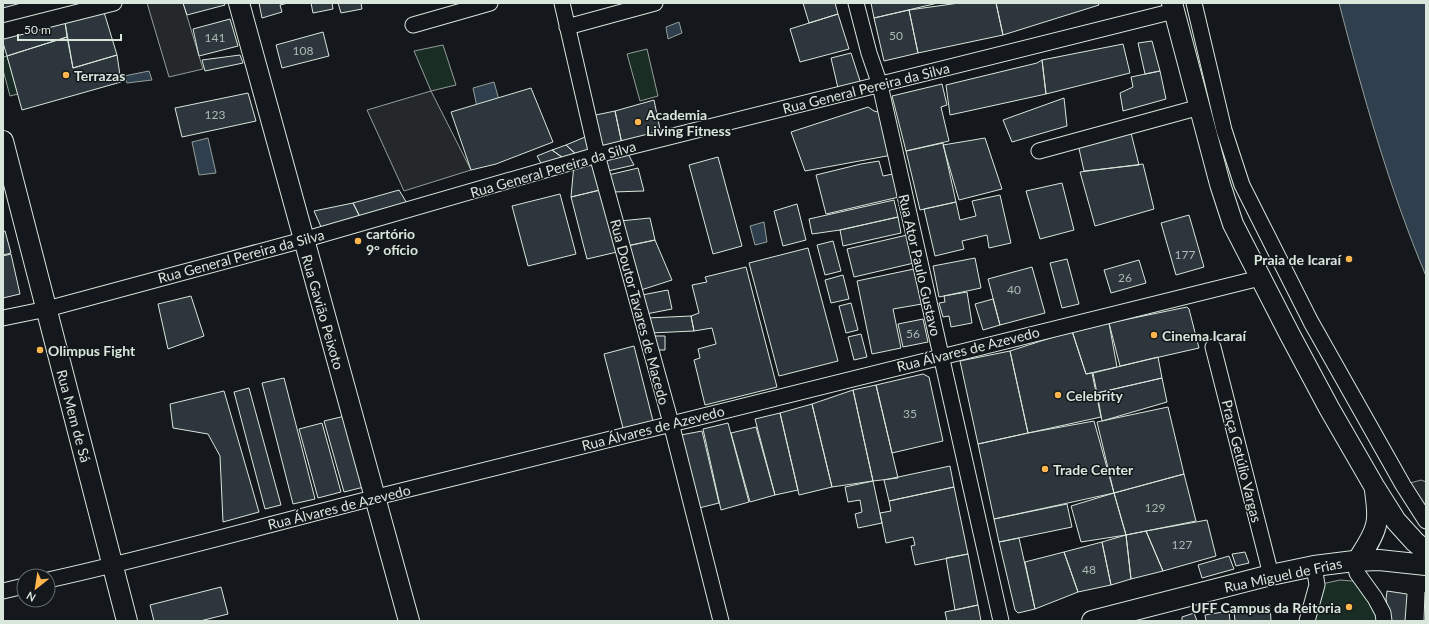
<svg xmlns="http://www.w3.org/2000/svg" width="1429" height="624" font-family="Lato,sans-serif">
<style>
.green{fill:#1a2d24;stroke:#939e99}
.parking{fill:#24282b;stroke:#939e99}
.water{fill:#2f3f4d;stroke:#939e99}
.building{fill:#2c363c;stroke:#d8e6dc}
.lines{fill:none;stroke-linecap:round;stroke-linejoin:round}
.minor-casing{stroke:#d8e6dc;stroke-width:17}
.major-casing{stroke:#d8e6dc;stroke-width:22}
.minor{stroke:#14181c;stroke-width:15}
.major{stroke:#14181c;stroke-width:20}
.poi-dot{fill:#ffb74d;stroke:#14181c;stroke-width:1.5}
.labels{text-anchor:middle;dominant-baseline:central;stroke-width:3;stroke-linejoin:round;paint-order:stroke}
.number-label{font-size:12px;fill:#adbab4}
.poi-label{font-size:14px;font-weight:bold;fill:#d8e6dc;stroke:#14181c;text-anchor:start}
.street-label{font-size:14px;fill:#d8e6dc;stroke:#14181c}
</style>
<rect width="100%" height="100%" fill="#14181c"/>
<path class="green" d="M443,45L456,85L431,91L414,51Z
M647,49L658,96L640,101L627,54Z
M7,56L18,94L10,96L3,70V57Z
M1340,580L1364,582L1384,621H1307L1317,585Z"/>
<path class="parking" d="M147,3H183L203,69L169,77Z
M431,91L471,170L404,191L367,110Z
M1421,480L1426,482V521L1403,485Z"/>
<path class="water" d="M1339,3H1426V276C1389,188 1363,95 1339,3Z
M679,22L682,33L668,39L666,27Z
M149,71L152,80L127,83L124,76Z
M494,82L499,100L477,107L473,88Z
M208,138L216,173L199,175L192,142Z
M764,222L767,242L755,245L750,226Z"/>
<path class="building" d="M3,3H21L3,8Z
M183,3H224L225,5L187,15Z
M259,3H288L280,5L282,12L262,18Z
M311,3H332L333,9L313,13Z
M338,3H361L362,9L341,13Z
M803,3H835L838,14L809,23Z
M871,3H938L874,18Z
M959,3H996L1003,35L918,53L909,10Z
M996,3H1098L1099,5L1003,35Z
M909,10L918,53L884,61L874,18Z
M104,12L117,55L73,68L65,22Z
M838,14L849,49L800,62L790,29Z
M230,19L238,46L199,56L193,29Z
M65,22L67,37L7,56L3,43V37Z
M323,32L329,56L282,68L276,45Z
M67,37L73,68L117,55L121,82L22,110L7,56Z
M1152,41L1160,71L1145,74L1138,43Z
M1123,44L1130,73L1046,94L1042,60Z
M851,53L861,84L838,88L831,58Z
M240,55L243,63L205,71L202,60Z
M1042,60L1046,94L950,115L946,85L1037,63Z
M1160,71L1166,99L1123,111L1120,93L1133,87L1131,77Z
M942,84L947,105L941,107L949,141L906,151L892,96Z
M531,88L553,142L496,164L471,170L451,112Z
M248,93L256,121L182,137L175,108Z
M1064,98L1067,126L1012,142L1003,120Z
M654,100L661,134L622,144L615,111Z
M868,107L874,111L882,113L892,155L805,171L791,132Z
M615,111L622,144L599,149L591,116Z
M1130,129L1139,165L1084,171L1078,144Z
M585,137L591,153L578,156L566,145Z
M985,138L1002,189L959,200L943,145Z
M943,143L956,202L920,210L906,151Z
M566,145L578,156L566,160L552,150Z
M552,150L566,160L543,167L537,156Z
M626,150L634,165L608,171L600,156Z
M718,157L742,246L713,254L689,165Z
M595,161L600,190L571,197L574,164Z
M879,161L883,176L893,174L899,197L826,214L816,175L861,164Z
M1143,164L1154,209L1095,226L1080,172Z
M638,168L644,191L612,192L608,175Z
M1062,183L1074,230L1040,239L1026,191Z
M399,190L408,205L361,219L353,203Z
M600,190L617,252L587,259L571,197Z
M560,194L576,254L528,266L512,206Z
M1000,195L1011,243L989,248L987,235L962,241L964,249L935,256L924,209L956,202L960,220L976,216L972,201Z
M894,200L898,217L840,230L812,234L809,219Z
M353,203L360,217L321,227L314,211Z
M797,204L806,240L783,246L774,211Z
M1189,215L1204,267L1176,275L1161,223Z
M898,217L901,233L843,246L840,230Z
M650,218L655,240L627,246L620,221Z
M3,231H5L11,253L3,255Z
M907,235L914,263L854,277L847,249Z
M655,240L672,280L641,290L627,246Z
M833,241L841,271L825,275L817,245Z
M808,248L838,361L779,376L749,263Z
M11,254L20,294L3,298V256Z
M975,258L981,288L939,297L933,266Z
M1067,259L1079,304L1062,308L1050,263Z
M1139,260L1146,283L1111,293L1104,270Z
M746,267L777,387L705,405L694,360L700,358L698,349L716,344L712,328L694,331L691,316L699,313L692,285L707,282L705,277Z
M1032,267L1045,313L1000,325L988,279Z
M914,269L922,304L893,309L901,348L872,354L857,281Z
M843,275L849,299L831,303L825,280Z
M668,290L672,309L646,314L642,295Z
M967,292L972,323L951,327L949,316L943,317L939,303L945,302L944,296Z
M191,296L204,336L168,349L158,304Z
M993,299L1000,325L983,330L975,304Z
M851,303L858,330L846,333L839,306Z
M1187,307L1189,309L1199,348L1120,366L1109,323Z
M691,316L694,331L650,333L647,318Z
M923,319L928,342L903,347L898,324Z
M1109,323L1117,367L1086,374L1072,331Z
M1072,331L1086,374L1092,373L1101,417L1028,433L1010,351Z
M861,334L867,357L854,360L848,337Z
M652,336H665V350H653Z
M634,346L653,421L623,428L604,354Z
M1010,351L1028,433L978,444L960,361Z
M1158,357L1162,378L1097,393L1093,373Z
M923,374L929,377L943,441L892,453L876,385Z
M284,378L315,499L293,504L262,383Z
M1162,378L1167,402L1102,421L1097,393Z
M876,385L898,478L873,481L853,390Z
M249,388L281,505L265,509L234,392Z
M853,390L873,481L832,487L812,404Z
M224,391L259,512L223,522L220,456L208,434L173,428L170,404Z
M812,404L832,487L799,495L780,413Z
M1168,407L1184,474L1114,493L1097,422Z
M780,413L798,490L775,495L755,419Z
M345,416L364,487L344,492L324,421Z
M1094,421L1114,493L994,519L978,444L1028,433Z
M322,423L341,492L318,498L299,429Z
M728,423L749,502L721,510L703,429Z
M756,427L775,495L750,502L731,433Z
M702,431L719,503L699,508L681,435Z
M950,466L954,487L889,501L884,480Z
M1184,474L1196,521L1126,535L1114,493Z
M873,481L882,523L858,528L855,514L862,512L860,500L848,502L845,487Z
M954,487L968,554L915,565L911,546L915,545L913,537L886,543L880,513L891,511L889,501Z
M1114,493L1126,535L1081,542L1071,506Z
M1067,504L1072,527L999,542L994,519Z
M1207,520L1216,556L1163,571L1146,531Z
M1146,531L1163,571L1131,579L1126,535Z
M1126,535L1131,579L1111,585L1102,542Z
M1019,538L1035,609L1018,613L1015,610L999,542Z
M1102,542L1111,585L1078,592L1064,552Z
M1064,552L1078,592L1035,609L1025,562Z
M1245,552L1249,563L1236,566L1232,554Z
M968,554L978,605L955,610L946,558Z
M1229,556L1234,569L1202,578L1198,565Z
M221,587L228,614L200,621H154L150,605Z
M1387,591L1407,594L1405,621H1390L1386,599Z
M1425,592L1426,593V621H1424Z
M978,605L981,621H947L945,612Z
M1270,605L1271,621H1235L1234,612Z
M1229,611L1230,621H1206L1205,615Z
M1194,613L1197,621H1182V617Z"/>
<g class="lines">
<defs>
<path id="minor" d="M562,3L597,155L671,423L721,621
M856,3L869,53L880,85L1001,621
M1194,3L1224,130L1242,185L1311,322L1403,485L1426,521
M413,25L490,3
M567,27L655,3
M3,31L114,3
M1039,151L1200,107
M3,318L47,309L303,240L597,155L1174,11
M1213,347L1271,575
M1354,561L1357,573L1375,598L1383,613L1384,621
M48,580C170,553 291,518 413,488C695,417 977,346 1260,278
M3,591L24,586
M1307,621L1317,585L1314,566"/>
<path id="major" d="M239,3L409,621
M1172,3L1220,184L1233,224L1290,335L1329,408L1374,486L1396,521L1415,542L1426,551
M3,141L127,621
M1357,561C1364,550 1373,538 1376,525C1379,514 1376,501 1375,490
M1092,621L1271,575L1314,566L1354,561L1379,560L1426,565"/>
</defs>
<use href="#minor" class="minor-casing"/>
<use href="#major" class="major-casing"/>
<use href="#minor" class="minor"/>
<use href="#major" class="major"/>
</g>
<g class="poi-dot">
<circle cx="66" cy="75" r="4"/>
<circle cx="638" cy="122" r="4"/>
<circle cx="358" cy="241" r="4"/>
<circle cx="1349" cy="259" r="4"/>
<circle cx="1154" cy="335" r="4"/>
<circle cx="40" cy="350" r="4"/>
<circle cx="1058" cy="395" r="4"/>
<circle cx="1045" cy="469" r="4"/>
<circle cx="1349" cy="607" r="4"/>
</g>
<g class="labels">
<g class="number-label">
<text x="896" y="35">50</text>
<text x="215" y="37">141</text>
<text x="303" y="50">108</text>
<text x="215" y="114">123</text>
<text x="1185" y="254">177</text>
<text x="1125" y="277">26</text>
<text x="1014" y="289">40</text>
<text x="913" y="333">56</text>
<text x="910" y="413">35</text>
<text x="1155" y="507">129</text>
<text x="1182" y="544">127</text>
<text x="1089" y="569">48</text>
</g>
<g class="poi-label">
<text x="74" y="75">Terrazas</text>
<text x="646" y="114">Academia<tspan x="646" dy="16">Living Fitness</tspan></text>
<text x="366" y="233">cartório<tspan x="366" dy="16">9° ofício</tspan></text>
<text x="1341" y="259" text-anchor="end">Praia de Icaraí</text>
<text x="1162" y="335">Cinema Icaraí</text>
<text x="48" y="350">Olimpus Fight</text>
<text x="1066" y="395">Celebrity</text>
<text x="1053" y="469">Trade Center</text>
<text x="1341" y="607" text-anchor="end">UFF Campus da Reitoria</text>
</g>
<g class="street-label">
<text transform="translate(866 88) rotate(-14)">Rua General Pereira da Silva</text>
<text transform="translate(553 169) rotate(-16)">Rua General Pereira da Silva</text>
<text transform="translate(241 256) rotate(-15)">Rua General Pereira da Silva</text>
<text transform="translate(920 265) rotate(77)">Rua Ator Paulo Gustavo</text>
<text transform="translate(323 312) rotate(74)">Rua Gavião Peixoto</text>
<text transform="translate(640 312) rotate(75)">Rua Doutor Tavares de Macedo</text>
<text transform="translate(968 349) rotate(-14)">Rua Álvares de Azevedo</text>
<text transform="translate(74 416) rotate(75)">Rua Mem de Sá</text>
<text transform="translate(653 428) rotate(-14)">Rua Álvares de Azevedo</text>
<text transform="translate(1242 461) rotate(76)">Praça Getúlio Vargas</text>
<text transform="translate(339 507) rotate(-14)">Rua Álvares de Azevedo</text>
<text transform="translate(1283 575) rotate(-12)">Rua Miguel de Frias</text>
</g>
</g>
<rect width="1429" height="624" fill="none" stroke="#d8e6dc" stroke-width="8"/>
<g transform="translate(36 588) rotate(210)"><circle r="19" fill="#14181c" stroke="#626a69"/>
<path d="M0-3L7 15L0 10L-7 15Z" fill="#ffb74d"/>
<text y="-6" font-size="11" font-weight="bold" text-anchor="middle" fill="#d8e6dc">N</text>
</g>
<path d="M18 34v6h103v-6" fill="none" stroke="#d8e6dc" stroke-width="2"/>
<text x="24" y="34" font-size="12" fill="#d8e6dc" stroke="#14181c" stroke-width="3" paint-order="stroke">50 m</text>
</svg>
